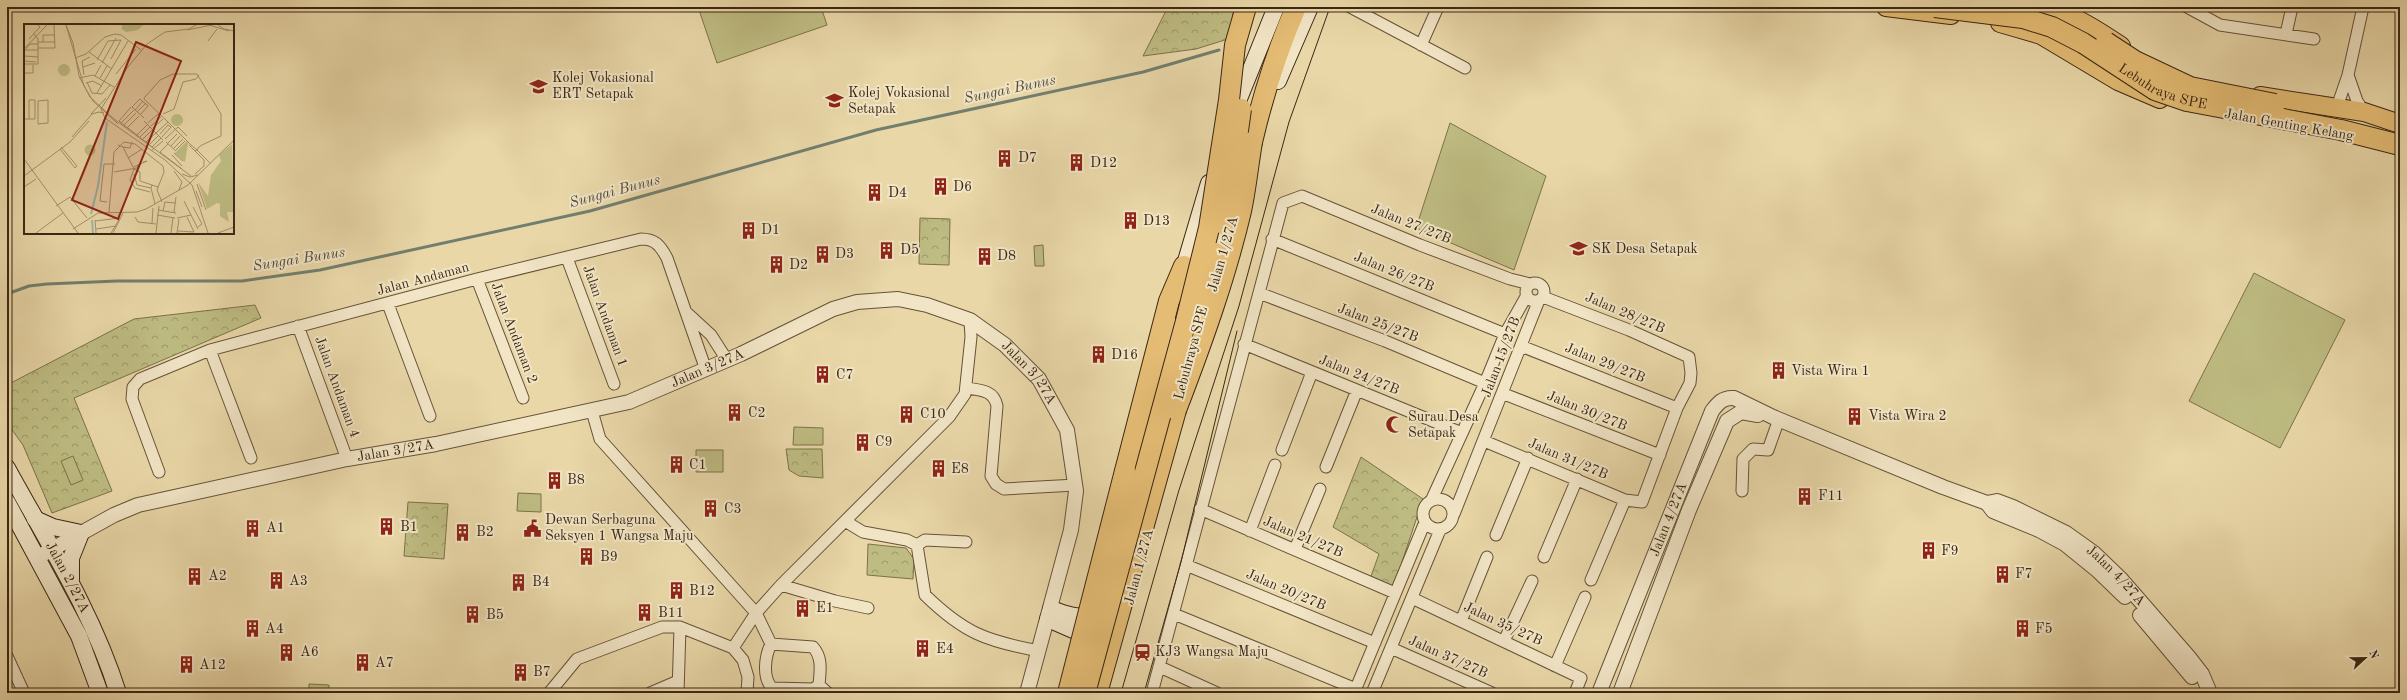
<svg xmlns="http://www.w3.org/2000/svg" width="2407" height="700" font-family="'Old Standard TT',serif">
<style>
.forest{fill:url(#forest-crowns);stroke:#7c724a}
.garden{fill:#bebc82;stroke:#7c724a}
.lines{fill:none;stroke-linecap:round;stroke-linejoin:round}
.stream{stroke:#727f6f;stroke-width:3}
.minor-casing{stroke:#665338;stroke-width:13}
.tertiary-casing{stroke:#665338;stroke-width:16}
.secondary-casing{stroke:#3b2713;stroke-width:18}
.primary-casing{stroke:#3b2713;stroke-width:20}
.motorway-casing{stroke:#3b2713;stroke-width:22}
.minor{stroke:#f1e5c6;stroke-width:11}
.tertiary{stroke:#f1e5c6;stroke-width:14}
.secondary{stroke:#f1e5c6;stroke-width:16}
.primary{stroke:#e4bc74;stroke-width:18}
.motorway{stroke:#e4bc74;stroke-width:20}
.tram{stroke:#3b2713;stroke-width:1}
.motorway-bridge-casing{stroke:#3b2713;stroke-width:22;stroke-linecap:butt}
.motorway-bridge{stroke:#e4bc74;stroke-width:20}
.labels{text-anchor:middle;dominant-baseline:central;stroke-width:4;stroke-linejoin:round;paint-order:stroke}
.poi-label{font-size:14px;fill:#3b2713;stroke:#f1e5c6;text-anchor:start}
.street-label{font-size:14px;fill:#3b2713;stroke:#f1e5c6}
.water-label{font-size:15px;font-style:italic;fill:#524c39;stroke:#f1e5c6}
.inset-river{fill:none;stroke:#97b9ac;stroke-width:2}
.inset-road{fill:none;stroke:#a3916c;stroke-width:1}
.view{fill:#8f2418;fill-opacity:0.15;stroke:#8f2418;stroke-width:2}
.inset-edge{fill:none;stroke:#3b2713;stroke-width:2}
</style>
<defs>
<pattern id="forest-crowns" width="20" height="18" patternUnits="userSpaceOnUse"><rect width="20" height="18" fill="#bebc82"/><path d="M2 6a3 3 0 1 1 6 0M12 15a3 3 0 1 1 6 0" fill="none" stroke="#9c9969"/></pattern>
</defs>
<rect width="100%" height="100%" fill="#e9d7a8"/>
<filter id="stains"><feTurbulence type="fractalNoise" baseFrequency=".005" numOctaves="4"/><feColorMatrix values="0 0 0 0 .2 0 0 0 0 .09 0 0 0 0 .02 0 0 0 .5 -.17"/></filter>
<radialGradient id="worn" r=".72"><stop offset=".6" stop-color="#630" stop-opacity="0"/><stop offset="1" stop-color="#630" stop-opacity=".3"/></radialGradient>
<path class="forest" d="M1168,7H1242L1228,39L1196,49L1143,56Z
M920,218L950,219L949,265L919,264Z
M255,305L261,318L74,398L112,491L52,513L23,445L7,423V385L134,319Z
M786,449H822L823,478L799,476L789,470Z
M1361,457L1423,499L1393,589L1370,579L1379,554L1333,527Z
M408,502L448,504L444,559L404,556Z
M868,544L906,548L914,559L913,579L867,575Z"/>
<path class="garden" d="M698,7H821L827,25L717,63Z
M1450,123L1546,176L1514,270L1416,228Z
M1043,245L1044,266H1035L1034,246Z
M2254,273L2345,320L2280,448L2189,401Z
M794,427L823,428V445H793Z
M696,450H723V472H696Z
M73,456L83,480L71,485L61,461Z
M518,493L541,494V512L517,511Z
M309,684L329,685V693H309Z"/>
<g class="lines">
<path class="stream" d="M7,294L29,286L47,284L117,281H242L320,270L590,211L876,130L1143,72L1219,50"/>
<defs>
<path id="minor" d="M1350,7L1465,68
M2187,7L2220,25L2314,39
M2286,34L2292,7
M1421,45L1438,7
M2348,75L2357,101L2364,112
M2337,107L2348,75L2363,7
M1272,239L1505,334
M567,258L614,384
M477,279L523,398
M1526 292a9 9 0 1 1 18 0a9 9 0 1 1-18 0Z
M1259,293L1385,341L1485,383
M388,304L430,416
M686,312L711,335L727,360
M298,326L347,459
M1244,344L1462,433
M1521,346L1677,408
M210,350L251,458
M966,388C980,390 994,390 997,406L991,476L996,484L1004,489L1076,485
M1504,394L1660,455
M592,411L600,439L756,613L771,644
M1484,441L1625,500L1642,502L1677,408L1690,383L1691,373L1689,357L1629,330L1543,297
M1282,450L1312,372
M1326,467L1357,390
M159,472L132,399L133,387L140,379L210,350L477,279L641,239C655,239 660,245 667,258L706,370
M1742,491L1743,459L1753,449L1768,450L1779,419
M1423 514a15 15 0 1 1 30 0a15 15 0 1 1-30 0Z
M1431,501L1485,383L1505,334L1527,295
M1200,509L1395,593
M1454,514L1539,300
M845,521L863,532L907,540L917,545L925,595C964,633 986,641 1039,651
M1250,531L1275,465
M1496,535L1528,458
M917,545L925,540L966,542
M1295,549L1320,489
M1544,557L1577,479
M1186,565L1375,643
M1591,580L1625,500
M781,585L835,601L868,608
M1412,598L1581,678L1575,693
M1174,614L1356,689
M1461,621L1487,557
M1504,641L1532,581
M771,644L813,647C823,658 820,672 819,685L813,689L772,688C762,677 765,656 771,644Z
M733,648L756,613L781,585L949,417L965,394L971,337L970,320
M1391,648L1492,693
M7,656L24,693
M1555,666L1585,597
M1160,667L1217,693
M819,685L828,693
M549,693L577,659L662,627H680L733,648L743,660L748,677L747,693
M650,693L678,681
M678,693L680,627
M1152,693L1283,203L1302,196L1420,245L1510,279L1530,284
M1354,693L1425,522
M1372,693L1440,530"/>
<g id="tertiary">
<path d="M1987,503L1993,511L2039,530L2065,544L2097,570L2125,597"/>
<path id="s1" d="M38,557L114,515L138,505L347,459L436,444L629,402L741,354L833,309L857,302L898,299L927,305L970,320L1005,345L1039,379L1067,430L1076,491L1071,530L1027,693"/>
<path d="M2140,615L2192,677"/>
<path id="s2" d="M1599,693L1712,411C1718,403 1723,397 1734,398L1773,417L1943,487L1987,503L1997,501L2013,507L2066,533L2094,553L2121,579L2188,656L2202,674L2210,693"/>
<path d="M1620,693L1689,510L1727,421L1741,412L1758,415"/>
</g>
<g id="secondary">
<path d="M1278,81L1310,7"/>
<path d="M1232,116L1276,7"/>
<path d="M1181,278L1209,183"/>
<path d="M1157,394L1172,326"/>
<path id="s3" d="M7,468C47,541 93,613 118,693"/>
<path d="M7,502L79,636L100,693"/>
<path d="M35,519L53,527L81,533L71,558V580"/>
<path d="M1051,609C1066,614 1081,622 1096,610"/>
<path d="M1048,619L1080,633L1087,644"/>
</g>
<path id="primary" d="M1886,7L1951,15
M2048,7C2075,16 2097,30 2121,46
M2000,23L2041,35L2118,81L2160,99
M2260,96L2364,112L2400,124"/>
<path id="motorway" d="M1252,142C1263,95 1277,51 1296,7
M1125,471L1169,301L1184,266
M1097,693L1176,410"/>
</defs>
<use href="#minor" class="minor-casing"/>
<use href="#tertiary" class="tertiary-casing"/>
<use href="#secondary" class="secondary-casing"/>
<use href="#primary" class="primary-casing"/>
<use href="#motorway" class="motorway-casing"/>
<use href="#minor" class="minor"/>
<use href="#tertiary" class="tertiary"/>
<use href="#secondary" class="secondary"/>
<use href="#primary" class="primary"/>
<use href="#motorway" class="motorway"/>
<path class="tram" d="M1121,693L1179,490L1239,306L1289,122L1330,7
M1144,693L1181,562L1237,331"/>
<defs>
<g id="motorway-bridge">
<path id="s4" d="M1935,7L2023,18L2052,27L2083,43L2155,90L2187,101L2341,130L2400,145"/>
<path d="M2106,42L2135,61L2190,87L2275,104"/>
<path d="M1223,224L1229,194L1241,109"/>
<path d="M1202,313L1216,253"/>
<path d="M1176,410C1201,345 1225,279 1241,211C1246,188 1248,165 1252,142"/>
<path d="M1068,693L1125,471"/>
<path d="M1085,693L1186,321L1209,228L1229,100L1235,45L1246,7"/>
</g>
</defs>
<use href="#motorway-bridge" class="motorway-bridge-casing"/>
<use href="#motorway-bridge" class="motorway-bridge"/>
</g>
<defs>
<symbol id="university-bare" viewBox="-9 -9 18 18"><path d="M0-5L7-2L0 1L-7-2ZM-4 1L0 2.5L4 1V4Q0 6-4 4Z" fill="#8f2418" stroke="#f1e5c6" stroke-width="2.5" paint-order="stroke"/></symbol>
<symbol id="school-bare" viewBox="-9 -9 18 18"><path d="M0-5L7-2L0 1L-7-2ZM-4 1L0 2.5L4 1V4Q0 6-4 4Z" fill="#8f2418" stroke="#f1e5c6" stroke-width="2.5" paint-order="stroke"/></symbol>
<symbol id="building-bare" viewBox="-9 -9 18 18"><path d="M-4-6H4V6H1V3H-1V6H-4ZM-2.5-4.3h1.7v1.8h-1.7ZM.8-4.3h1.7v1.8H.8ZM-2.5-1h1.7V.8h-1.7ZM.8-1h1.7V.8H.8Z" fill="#8f2418" stroke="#f1e5c6" stroke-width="2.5" paint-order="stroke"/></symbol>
<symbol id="mosque-bare" viewBox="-9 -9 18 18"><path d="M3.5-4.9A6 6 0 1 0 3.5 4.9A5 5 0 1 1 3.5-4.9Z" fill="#8f2418" stroke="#f1e5c6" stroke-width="2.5" paint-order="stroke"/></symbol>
<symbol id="civic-bare" viewBox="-9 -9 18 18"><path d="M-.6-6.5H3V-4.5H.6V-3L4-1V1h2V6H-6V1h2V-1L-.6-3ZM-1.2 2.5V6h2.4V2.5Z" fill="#8f2418" stroke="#f1e5c6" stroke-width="2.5" paint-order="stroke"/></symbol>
<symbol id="station-bare" viewBox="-9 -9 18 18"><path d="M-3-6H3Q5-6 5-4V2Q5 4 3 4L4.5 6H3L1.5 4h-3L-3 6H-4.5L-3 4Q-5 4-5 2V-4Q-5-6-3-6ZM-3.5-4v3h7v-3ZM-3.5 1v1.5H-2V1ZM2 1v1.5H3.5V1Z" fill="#8f2418" stroke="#f1e5c6" stroke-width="2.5" paint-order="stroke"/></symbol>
</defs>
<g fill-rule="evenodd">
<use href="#university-bare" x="526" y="74" width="25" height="25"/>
<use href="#school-bare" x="822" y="88" width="25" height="25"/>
<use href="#building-bare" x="992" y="146" width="25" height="25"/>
<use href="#building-bare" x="1064" y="150" width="25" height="25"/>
<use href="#building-bare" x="928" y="174" width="25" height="25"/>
<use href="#building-bare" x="862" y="180" width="25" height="25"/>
<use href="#building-bare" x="1118" y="208" width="25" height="25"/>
<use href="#building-bare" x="736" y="218" width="25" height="25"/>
<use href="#school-bare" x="1566" y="236" width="25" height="25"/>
<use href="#building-bare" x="874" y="238" width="25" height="25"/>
<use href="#building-bare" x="810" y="242" width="25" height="25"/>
<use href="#building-bare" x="972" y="244" width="25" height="25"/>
<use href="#building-bare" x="764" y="252" width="25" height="25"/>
<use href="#building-bare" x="1086" y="342" width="25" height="25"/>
<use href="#building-bare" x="1766" y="358" width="25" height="25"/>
<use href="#building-bare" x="810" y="362" width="25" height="25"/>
<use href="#building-bare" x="722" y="400" width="25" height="25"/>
<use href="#building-bare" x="894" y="402" width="25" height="25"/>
<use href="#building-bare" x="1842" y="404" width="25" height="25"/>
<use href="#mosque-bare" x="1382" y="412" width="25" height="25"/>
<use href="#building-bare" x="850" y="430" width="25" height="25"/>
<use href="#building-bare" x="664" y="452" width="25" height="25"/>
<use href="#building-bare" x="926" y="456" width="25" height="25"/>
<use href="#building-bare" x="542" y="468" width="25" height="25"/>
<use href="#building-bare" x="1792" y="484" width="25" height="25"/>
<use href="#building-bare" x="698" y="496" width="25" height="25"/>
<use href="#building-bare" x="374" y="514" width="25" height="25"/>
<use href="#building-bare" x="240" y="516" width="25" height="25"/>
<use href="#civic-bare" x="520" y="516" width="25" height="25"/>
<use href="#building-bare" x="450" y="520" width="25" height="25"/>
<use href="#building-bare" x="1916" y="538" width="25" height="25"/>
<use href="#building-bare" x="574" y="544" width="25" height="25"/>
<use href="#building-bare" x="1990" y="562" width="25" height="25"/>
<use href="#building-bare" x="182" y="564" width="25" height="25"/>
<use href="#building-bare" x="264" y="568" width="25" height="25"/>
<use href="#building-bare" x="506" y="570" width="25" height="25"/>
<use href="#building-bare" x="664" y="578" width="25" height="25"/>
<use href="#building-bare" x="790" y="596" width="25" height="25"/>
<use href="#building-bare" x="632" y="600" width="25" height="25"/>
<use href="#building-bare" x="460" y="602" width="25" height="25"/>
<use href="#building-bare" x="240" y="616" width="25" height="25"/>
<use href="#building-bare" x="2010" y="616" width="25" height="25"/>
<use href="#building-bare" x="910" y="636" width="25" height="25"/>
<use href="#building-bare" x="274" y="640" width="25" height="25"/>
<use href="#station-bare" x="1130" y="640" width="25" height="25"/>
<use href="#building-bare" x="350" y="650" width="25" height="25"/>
<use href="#building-bare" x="174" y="652" width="25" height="25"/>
<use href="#building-bare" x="508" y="660" width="25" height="25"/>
</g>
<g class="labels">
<g class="poi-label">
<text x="552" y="78">Kolej Vokasional<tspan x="552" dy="16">ERT Setapak</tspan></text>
<text x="848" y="93">Kolej Vokasional<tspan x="848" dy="16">Setapak</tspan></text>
<text x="1018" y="158">D7</text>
<text x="1090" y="163">D12</text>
<text x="953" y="187">D6</text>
<text x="888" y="193">D4</text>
<text x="1143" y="221">D13</text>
<text x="761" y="230">D1</text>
<text x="1592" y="249">SK Desa Setapak</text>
<text x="900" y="250">D5</text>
<text x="835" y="254">D3</text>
<text x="997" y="256">D8</text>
<text x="789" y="265">D2</text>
<text x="1111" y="355">D16</text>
<text x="1791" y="371">Vista Wira 1</text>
<text x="836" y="375">C7</text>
<text x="748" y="413">C2</text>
<text x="920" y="414">C10</text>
<text x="1868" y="416">Vista Wira 2</text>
<text x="1408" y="417">Surau Desa<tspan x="1408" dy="16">Setapak</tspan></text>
<text x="875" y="442">C9</text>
<text x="689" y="465">C1</text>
<text x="951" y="469">E8</text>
<text x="567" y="480">B8</text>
<text x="1818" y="496">F11</text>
<text x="724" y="509">C3</text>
<text x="545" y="520">Dewan Serbaguna<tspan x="545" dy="16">Seksyen 1 Wangsa Maju</tspan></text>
<text x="400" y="527">B1</text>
<text x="266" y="528">A1</text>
<text x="476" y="532">B2</text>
<text x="1941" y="551">F9</text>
<text x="600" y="557">B9</text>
<text x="2015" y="574">F7</text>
<text x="208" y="576">A2</text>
<text x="289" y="581">A3</text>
<text x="532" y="582">B4</text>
<text x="689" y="591">B12</text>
<text x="816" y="608">E1</text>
<text x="658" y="613">B11</text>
<text x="486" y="615">B5</text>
<text x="265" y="629">A4</text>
<text x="2035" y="629">F5</text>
<text x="936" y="649">E4</text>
<text x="300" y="652">A6</text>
<text x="1155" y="652">KJ3 Wangsa Maju</text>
<text x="375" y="663">A7</text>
<text x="199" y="665">A12</text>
<text x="533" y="672">B7</text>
</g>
<g class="street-label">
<text stroke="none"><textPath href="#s4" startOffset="246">Lebuhraya SPE</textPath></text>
<text transform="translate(2289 125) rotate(10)">Jalan Genting Kelang</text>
<text transform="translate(1411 224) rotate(22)">Jalan 27/27B</text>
<text transform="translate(1223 254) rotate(-74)">Jalan 1/27A</text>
<text transform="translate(1394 272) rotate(22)">Jalan 26/27B</text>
<text transform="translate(423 279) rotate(-15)">Jalan Andaman</text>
<text transform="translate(1625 313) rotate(23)">Jalan 28/27B</text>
<text transform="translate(605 316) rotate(70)">Jalan Andaman 1</text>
<text transform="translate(1378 323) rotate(21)">Jalan 25/27B</text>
<text transform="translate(514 333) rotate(69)">Jalan Andaman 2</text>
<text transform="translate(1191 353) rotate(-75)">Lebuhraya SPE</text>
<text transform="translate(1501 357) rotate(-69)">Jalan 15/27B</text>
<text transform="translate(1605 363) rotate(22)">Jalan 29/27B</text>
<text stroke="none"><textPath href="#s1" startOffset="700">Jalan 3/27A</textPath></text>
<text stroke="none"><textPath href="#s1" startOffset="1060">Jalan 3/27A</textPath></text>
<text transform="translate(1359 375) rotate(22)">Jalan 24/27B</text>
<text transform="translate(337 387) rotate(70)">Jalan Andaman 4</text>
<text transform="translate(1587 411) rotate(22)">Jalan 30/27B</text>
<text stroke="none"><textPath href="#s1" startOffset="376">Jalan 3/27A</textPath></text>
<text transform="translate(1568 459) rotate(23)">Jalan 31/27B</text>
<text stroke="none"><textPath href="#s2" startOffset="187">Jalan 4/27A</textPath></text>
<text transform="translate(1303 537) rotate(23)">Jalan 21/27B</text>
<text transform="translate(1139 567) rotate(-75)">Jalan 1/27A</text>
<text stroke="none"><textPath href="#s2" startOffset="757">Jalan 4/27A</textPath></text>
<text stroke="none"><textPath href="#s3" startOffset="125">Jalan 2/27A</textPath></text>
<text transform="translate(1286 590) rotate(23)">Jalan 20/27B</text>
<text transform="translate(1503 624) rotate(25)">Jalan 35/27B</text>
<text transform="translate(1448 657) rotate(24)">Jalan 37/27B</text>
</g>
<g class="water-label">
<text transform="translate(1010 90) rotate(-12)">Sungai Bunus</text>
<text transform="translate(615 192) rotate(-15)">Sungai Bunus</text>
<text transform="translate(299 260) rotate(-9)">Sungai Bunus</text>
</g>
</g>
<g transform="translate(24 24)">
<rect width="210" height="210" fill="#e9d7a8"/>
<path d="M98,1H119L114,6L102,8L98,5ZM147 96a6 6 0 1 1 12 0a6 6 0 1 1-12 0ZM163,117L164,119L161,138L151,129ZM208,120L210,188H203L205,198L196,192V180L193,179L183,185L174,158L184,172L187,151L197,137L195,131Z" fill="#bebc82"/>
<path d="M34 46a6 6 0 1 1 12 0a6 6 0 1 1-12 0ZM60.5 126a5.5 5.5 0 1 1 11 0a5.5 5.5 0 1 1-11 0Z" fill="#bebc82"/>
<path class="inset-river" d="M67,190L74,162L83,98M68,196L69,209"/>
<path class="inset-road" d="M42,1L60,62L69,77L94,100M42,1L49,19L55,52L66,73L90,95L167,152M172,1L165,5L141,8L123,20L103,44L77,85L81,94L141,136L168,161L184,209M185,1L205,7M194,1L200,5L210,7M163,6L188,1M5,15L16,3L14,1M184,17L193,5M14,18H31M19,18V11H31M14,24H31L30,1M0,25L23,1M1,26H14M0,27L6,20H14M65,28L88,45M0,32L14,33M51,34L62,30L81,13L91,10L97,11L117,26M87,35L97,16M73,36L84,17L97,16M0,37L12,38M78,39L92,14M0,40H14V15L10,10M59,43L71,39M0,49H9V41M92,50L112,25M60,51L58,37L66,33M71,52L77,41M55,54L69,51L90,63M76,54L83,42M63,58L68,69L78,70L86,61M62,59L69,57L78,62M73,69L104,17M24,76V99L14,100V77ZM107,83L95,97L128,123L137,114M108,83L116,75L124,82L116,91M108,83L120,94M111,86L119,77M113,88L122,79M67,90L82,74M139,90L150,85L159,58L172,55L175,51M0,95H11V76H5V95M120,97L139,116M97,99L110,86M124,99L134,90L136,92M100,101L112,89M127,102L137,93M154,103L163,112M103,104L115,92M129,104L139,95M136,110L144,101L147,103L138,113M113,111L124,100M48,113L68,90L75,88L80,89M116,113L126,103M119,115L129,105M141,115L154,103M122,118L144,98M142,118L152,127M144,119L153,110M126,120L135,111M144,120L136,128L158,145M94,121L99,123L110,145L116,148V157L128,161M165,121L180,136V142L171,150M147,122L156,112M99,123L106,124L108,118M150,124L159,115M36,125L51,144L53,142L37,123M128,126L139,117M152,126L161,117M171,127L173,126L175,123L178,121L197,112V90L173,50H149L136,56L120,74V75L144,98L167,121L173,126L186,139M150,129L159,137M148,131L158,142M104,134L118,125M0,135L54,209M114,141L123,137L119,138M110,145L106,156L111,164L126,168M150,147L158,158L155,166M90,148L113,144L114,141L110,143M110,150L113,161L127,164M158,150L166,153L174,151M0,152L46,118L65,97M173,160L182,186M0,163L12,155M172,167L178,183M160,177L174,205M83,178L76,177L80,140H91M131,180L127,164L128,161L134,163M32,182L46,173L63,194M169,183L178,200L174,203M134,186L152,189M139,187L141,178L151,179M85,188L90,128L100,118L111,120L139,142L140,148L133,166L138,178M150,188L152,173M133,191L151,194M111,193L114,198L132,200M153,194L167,191M71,196L72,209M71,197L96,194L87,209M128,199L129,184M49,205L74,189L113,188L122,185L164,161L210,116M72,205L92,202M154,207L170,208L163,193M12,209L39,189M89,209L99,189M132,209L135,182M147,209L149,193M153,209L155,195M194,209L210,203"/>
<path class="view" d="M112,18L157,37L94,195L48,176Z"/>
<rect width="210" height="210" class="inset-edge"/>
</g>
<rect width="2407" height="700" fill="none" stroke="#e9d7a8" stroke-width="24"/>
<rect x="8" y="8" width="2391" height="684" fill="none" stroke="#3b2713" stroke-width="2"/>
<rect x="12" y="12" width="2383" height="676" fill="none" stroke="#3b2713"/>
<g transform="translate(2365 658) rotate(68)" stroke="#f1e5c6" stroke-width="3" paint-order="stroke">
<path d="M0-3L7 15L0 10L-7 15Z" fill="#3b2713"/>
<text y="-6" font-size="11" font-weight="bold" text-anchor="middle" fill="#3b2713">N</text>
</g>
<rect width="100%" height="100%" filter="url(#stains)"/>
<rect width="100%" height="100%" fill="url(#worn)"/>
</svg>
